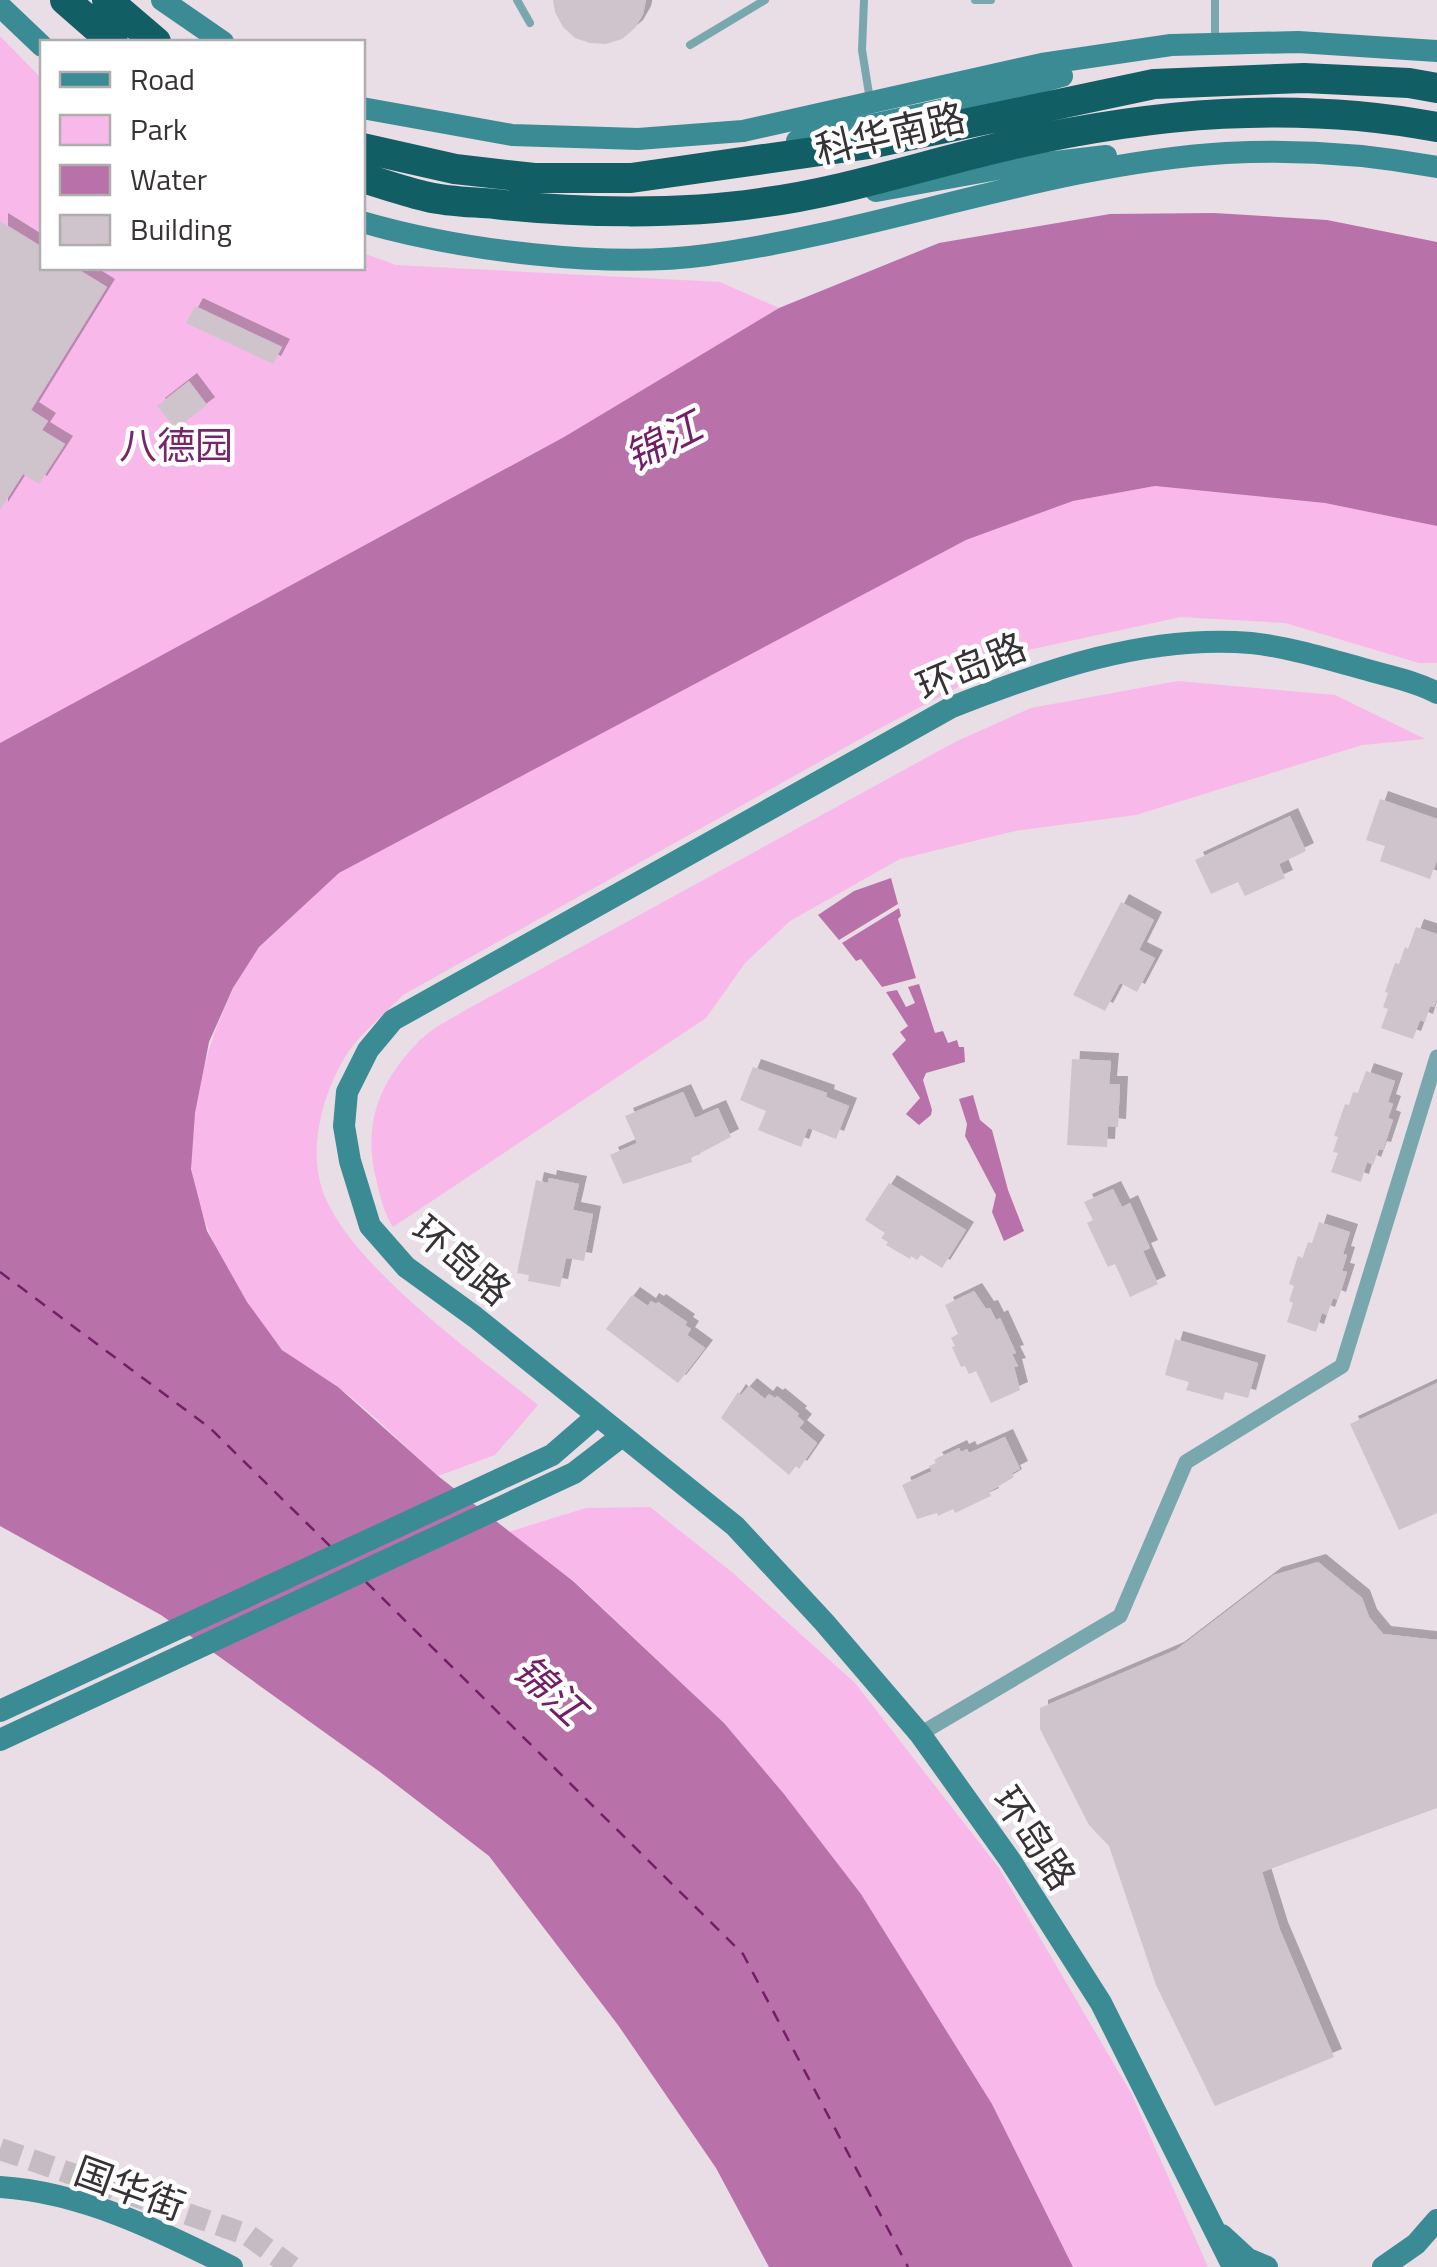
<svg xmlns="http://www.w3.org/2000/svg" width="1437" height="2267" font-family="'Titillium Web','Noto Sans SC',sans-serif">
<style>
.green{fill:#f9b8ea}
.water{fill:#b971aa}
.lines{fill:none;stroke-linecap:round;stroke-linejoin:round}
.ferry{stroke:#741e67;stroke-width:2.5;stroke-dasharray:12 10;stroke-linecap:butt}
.building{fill:#cfc4cc;filter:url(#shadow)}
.secondary-tunnel{stroke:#c5bbc3;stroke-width:22;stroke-dasharray:22 11;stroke-linecap:butt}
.lane{stroke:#78a8ae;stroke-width:8}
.street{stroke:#78a8ae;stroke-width:15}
.secondary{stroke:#3a8b94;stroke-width:22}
.highway{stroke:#125e65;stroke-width:30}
.labels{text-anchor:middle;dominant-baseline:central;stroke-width:9;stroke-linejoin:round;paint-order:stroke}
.street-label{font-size:38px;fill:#363235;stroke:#fff}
.park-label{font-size:38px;fill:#7a246c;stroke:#fff}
.water-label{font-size:40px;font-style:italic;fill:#741e67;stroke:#fff}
</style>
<defs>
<filter id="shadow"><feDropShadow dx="8" dy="-8" stdDeviation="0" flood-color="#0004"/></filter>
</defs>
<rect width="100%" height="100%" fill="#e9dde6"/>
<path class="green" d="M0,36L42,79V268H362L363,253L396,265L720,282L779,308L564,437L0,743Z
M1155,486L1325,503L1437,526V663H1419L1285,623L1181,617L1028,650L871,733L403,995C385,1014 359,1034 345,1057C324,1092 310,1141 320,1182C339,1259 477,1355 538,1405L495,1455L438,1476C404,1446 372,1412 336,1386C318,1373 294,1363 280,1347C238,1300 203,1235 192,1173C182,1113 221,991 261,945C283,918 312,896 339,873L966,540L1073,501Z
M1178,681L1335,695L1425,739L1362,745L1136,815L1015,831L900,859L790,921L745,963L706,1018L393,1227C384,1213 381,1199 377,1183C362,1126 378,1083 419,1041C431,1029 449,1020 464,1011L955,742L1031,708Z
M650,1507L733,1573L855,1683L999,1868L1131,2093L1208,2267H1073L992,2104L861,1894L784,1794L724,1723L574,1581L508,1532L586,1508Z"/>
<path class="water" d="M1214,213L1327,220L1437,242V526L1325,503L1155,486L1073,501L966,540L339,873L259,947L233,988L209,1042L195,1113L191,1169L207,1231L247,1302L282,1350L338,1387L438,1476L573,1581L724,1723L784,1794L861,1894L992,2104L1073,2267H769L716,2168L618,2025L489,1856L380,1772L161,1615L0,1526V743L564,437L779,308L939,243L1110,214Z
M891,878L898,904L839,940L818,915L854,891Z
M899,908L901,916L898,919L916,978L882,987L861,959L856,961L842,943Z
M919,984L935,1033L943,1031L948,1043L957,1040L959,1047H964L965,1062L926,1073L923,1080L932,1110L931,1115L919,1125L906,1114L920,1098L892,1054L906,1040L900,1032L908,1026L886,992L897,990L906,1007L915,1003L908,987Z
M973,1095L980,1120L992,1130L1008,1190L1024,1231L1004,1241L992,1212L996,1195L965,1136L967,1124L959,1099Z"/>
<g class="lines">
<path class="ferry" d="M0,1272L210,1428L332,1548
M366,1582L743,1954L908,2267"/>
</g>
<path class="building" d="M553,0H646L643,14L635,28L622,39L606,44L590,43L575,38L563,27L555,12Z
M0,221L42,247V268H76L107,287L31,410L48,421L42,430L65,444L39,484L23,474L0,510Z
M195,306L282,347L273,364L186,323Z
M189,381L207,405L176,429L157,406Z
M1380,799L1437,819V860L1430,879L1380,861L1385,846L1366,840Z
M1290,816L1306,851L1279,864L1285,878L1245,896L1238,882L1211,894L1195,860Z
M1121,902L1154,920L1139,950L1155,958L1137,992L1120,983L1105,1011L1073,995Z
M1416,927L1437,934V999L1434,1007L1430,1006L1425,1022L1420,1020L1413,1039L1381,1028L1388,1009L1383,1007L1388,993L1385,992L1395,963L1399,964L1405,947L1408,949Z
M1072,1059L1111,1061L1109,1084H1120L1118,1127L1108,1126L1107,1147L1067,1145Z
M753,1067L827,1093L826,1097L849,1106L836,1139L808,1128L801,1147L758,1130L766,1111L740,1100Z
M1366,1071L1395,1081L1388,1102L1393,1104L1388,1118L1393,1120L1383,1150L1379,1149L1373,1165L1367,1162L1361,1182L1331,1172L1338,1153L1333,1152L1338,1137L1334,1136L1345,1104L1349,1105L1353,1092L1358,1093Z
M683,1092L695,1118L718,1108L731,1137L691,1158L692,1162L623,1184L610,1155L637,1143L625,1116Z
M549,1178L579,1184L573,1210L593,1214L584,1261L566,1258L560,1287L528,1281L529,1275L517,1273L536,1180L548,1183Z
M889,1183L966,1230L942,1268L921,1255L917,1260L911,1256L910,1259L886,1245L888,1242L881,1238L885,1233L865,1220Z
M1113,1189L1122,1207L1130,1203L1150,1248L1143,1251L1158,1284L1130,1297L1115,1264L1108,1267L1087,1223L1093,1220L1084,1202Z
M1319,1222L1350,1232L1343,1254L1347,1255L1342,1271L1347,1272L1338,1300L1333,1298L1327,1315L1322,1313L1316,1332L1287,1322L1293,1303L1289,1301L1294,1286L1289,1284L1298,1256L1303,1258L1308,1242L1312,1243Z
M974,1291L986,1309L990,1308L996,1320L1000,1318L1016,1353L1012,1354L1018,1366L1014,1367L1020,1390L991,1403L976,1371L969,1374L965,1366L961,1367L952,1347L955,1346L951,1338L958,1334L945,1305Z
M632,1295L648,1306L651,1301L656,1304L658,1302L687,1322L685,1325L691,1329L687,1335L705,1348L678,1383L606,1329Z
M1175,1339L1258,1363L1248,1398L1225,1392L1223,1400L1186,1390L1189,1382L1165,1375Z
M1437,1383V1513L1399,1530L1350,1424Z
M749,1386L765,1399L769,1394L775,1398L777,1396L799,1414L797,1416L804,1422L799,1428L817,1443L799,1469L796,1466L789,1475L721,1418L738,1392L741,1395Z
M1005,1437L1020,1469L1012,1473L1014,1477L989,1492L991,1496L955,1513L953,1509L938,1516L937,1513L917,1519L902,1485L932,1471L929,1466L936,1463L934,1460L959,1448L961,1452L967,1449L969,1453Z
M1318,1562L1362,1598L1369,1617L1383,1634L1437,1640V1808L1262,1872L1280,1930L1334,2057L1215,2106L1156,1985L1109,1846L1089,1825L1040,1729V1708L1176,1650L1274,1575Z"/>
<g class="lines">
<path class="secondary-tunnel" d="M0,2149L248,2235L292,2267"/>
<path class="lane" d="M517,0L530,23
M864,0L862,50L870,100
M975,0H991
M1215,0V40
M690,45L765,0"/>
<path class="street" d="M920,1734L1120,1616L1186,1462L1342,1366L1437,1057"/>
<path class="secondary" d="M162,0L223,42
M0,6L42,46
M362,108L512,135L638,139L743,131L1042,64L1171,45L1298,42L1437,51
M797,141L941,110L1062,76
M876,191L1003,168L1106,156
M362,222C459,250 606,269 707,255C881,231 1050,164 1226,153C1297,149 1368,154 1437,167
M0,1711L552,1455L597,1416
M0,1740L574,1473L622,1436
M0,2187C82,2192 160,2231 232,2267
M1222,2235L1248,2259L1267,2267
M1233,2267L1101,2003L1010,1860L920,1734L824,1622L735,1526L475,1317L406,1267L370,1226L350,1161L344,1126L347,1092L368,1050L393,1020L952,707C1046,670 1148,634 1251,643C1288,647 1328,659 1364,669C1387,676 1416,681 1437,693
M1383,2267L1416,2244L1437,2220"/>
<path class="highway" d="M65,0L113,42
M107,0L156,42
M362,148L455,169L534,178H631L869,144L1154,84L1304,78L1409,83L1437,88
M362,178C384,184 406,192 428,197C449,202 473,202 495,204C576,213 679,215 760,203C845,192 926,164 1010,145C1151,113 1294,100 1437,127"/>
</g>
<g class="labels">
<g class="street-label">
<text transform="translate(890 133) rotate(-13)">科华南路</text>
<text transform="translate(971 666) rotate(-23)">环岛路</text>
<text transform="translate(462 1260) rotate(40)">环岛路</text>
<text transform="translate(1035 1838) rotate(56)">环岛路</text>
<text transform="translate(130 2188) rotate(20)">国华街</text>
</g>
<g class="park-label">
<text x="176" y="445">八德园</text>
</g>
<g class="water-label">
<text transform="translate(663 441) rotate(-27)">锦江</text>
<text transform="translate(550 1690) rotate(43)">锦江</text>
</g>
</g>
<rect x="40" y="40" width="325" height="230" fill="#ffffff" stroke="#afadae" stroke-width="2.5"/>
<rect x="60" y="72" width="50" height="15" fill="#3a8b94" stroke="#afadae" stroke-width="2.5"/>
<text x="130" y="90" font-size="30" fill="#363235">Road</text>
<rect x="60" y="115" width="50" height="30" fill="#f9b8ea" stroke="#afadae" stroke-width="2.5"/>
<text x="130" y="140" font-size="30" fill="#363235">Park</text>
<rect x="60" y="165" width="50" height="30" fill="#b971aa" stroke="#afadae" stroke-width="2.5"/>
<text x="130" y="190" font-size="30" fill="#363235">Water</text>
<rect x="60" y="215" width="50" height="30" fill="#cfc4cc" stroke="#afadae" stroke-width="2.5"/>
<text x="130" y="240" font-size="30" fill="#363235">Building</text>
</svg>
